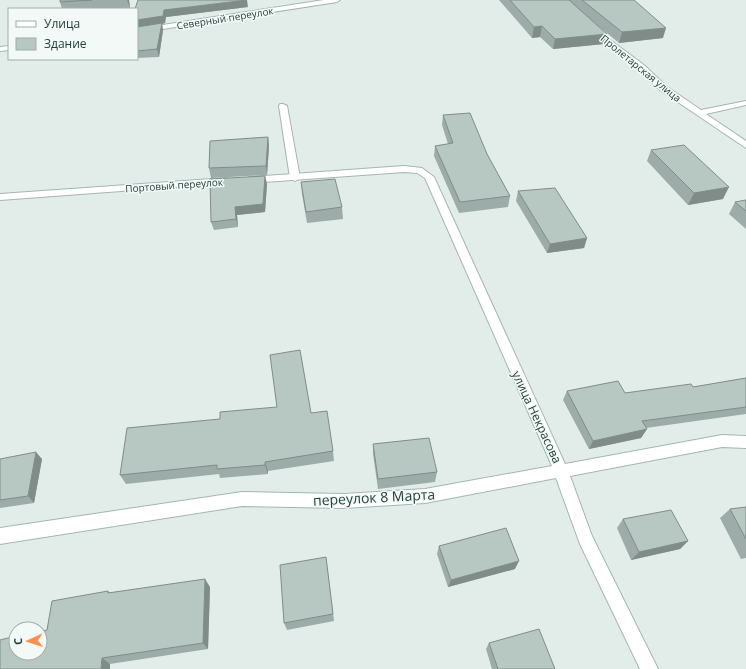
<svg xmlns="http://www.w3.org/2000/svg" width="746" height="669" font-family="'Open Sans',sans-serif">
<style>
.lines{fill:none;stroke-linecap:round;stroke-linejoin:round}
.lane-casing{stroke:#a4b6b1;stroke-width:2}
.street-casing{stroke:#a4b6b1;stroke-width:2}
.lane{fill:#fff;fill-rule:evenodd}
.street{fill:#fff;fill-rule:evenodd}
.wall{fill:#9daca8}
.shaded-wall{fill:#808c88}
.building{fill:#b7c8c3;stroke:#808c88}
.labels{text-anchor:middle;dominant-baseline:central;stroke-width:3;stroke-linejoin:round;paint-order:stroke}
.far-street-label{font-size:10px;fill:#21403b;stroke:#f3f9f7}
.street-label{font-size:12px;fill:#21403b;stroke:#f3f9f7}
.near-street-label{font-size:14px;fill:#21403b;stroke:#f3f9f7}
</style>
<rect width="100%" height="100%" fill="#e2ede9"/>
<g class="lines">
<defs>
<path id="lane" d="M280,104H283L287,106L300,178L295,181L290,178L279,106Z"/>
<path id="street" d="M324,0H340L337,2L137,33V29Z
M594,28L644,65L666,86L701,110L746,101V105L706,114L746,141V148L660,90L638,69L592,31V29Z
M9,46V50L0,51V47Z
M404,166L422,168L434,177L565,464L722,435L746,436V448L722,447L570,476L592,536L658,669H640L580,544L556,478L425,503L344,508L242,506L0,544V528L242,492L344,494L425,489L552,466L425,178L417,173L404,172L250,183L245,180L250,177Z
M226,178L229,179L231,181L229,183L0,200V194Z"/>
</defs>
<use href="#lane" class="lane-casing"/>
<use href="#street" class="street-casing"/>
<use href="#lane" class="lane"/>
<use href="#street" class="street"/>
</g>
<path class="wall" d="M60,0H129L130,8L110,9H62L60,2Z
M499,0H634L663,38L619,43L591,20L604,44L553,49L540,37L532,38Z
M248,7L166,17L165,23L162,24L163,30L159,57L137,58V9Z
M443,115L487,154L510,196L508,207L459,213L434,156L435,146L448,144L442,125Z
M268,137L269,146L267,175L211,178L209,168Z
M651,150L723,199L688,205L647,161Z
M265,176L267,184L265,212L237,215L238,227L214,230L211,222Z
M301,182L342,207L343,219L307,223L302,194Z
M518,191L587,238L584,248L547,253L516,201Z
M746,200V229L729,214L735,202Z
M746,378V414L646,428L647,429L641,438L589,449L563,400L567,391L625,393L693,387Z
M311,413L333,451L334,461L268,471V474L220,478L219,474L126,484L120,475Z
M373,444L437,472L435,482L378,489L373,454Z
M0,459H42L34,503L0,508Z
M746,507V558L741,559L720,518L730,509Z
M623,519L688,541L680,549L631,560L617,528Z
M439,546L515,569L448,587L437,554Z
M326,557L334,621L287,630L284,623Z
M210,587L208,649L110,664L47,630L108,591L110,593Z
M489,643L555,669H492L486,649Z"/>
<path class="shaded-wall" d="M127,0H129L130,8Z
M247,0L248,7L166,17L165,23L162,24L163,30L159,57L157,49L137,27V20L164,10Z
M542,26L540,37L532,38L534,27Z
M666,28L663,38L619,43L622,32Z
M607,34L604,44L553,49L555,39Z
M268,137L269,146L267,175L266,166Z
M265,176L267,184L265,212L237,215L238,227L236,219L235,207Z
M729,187L723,199L688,205L694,193Z
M587,238L584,248L547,253L550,244Z
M647,429L641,438L589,449L593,441Z
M36,452L42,459L34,503L28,496Z
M265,462L268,471V474L265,465Z
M688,541L680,549L631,560L639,552Z
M519,561L515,569L448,587L451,580Z
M205,579L210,587L208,649L203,643Z
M102,658L110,664V669H101Z"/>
<path class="building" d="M60,0H92L60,2Z
M138,0H247L164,10L163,16L137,20V9H135Z
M510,0H569L607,34L555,39L542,26L534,27Z
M582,0H634L666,28L622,32Z
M162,23L157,49L137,51V27Z
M470,113L487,154L510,196L460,202L435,146L453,143L443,115Z
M268,137L266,166L209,168L210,141Z
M684,145L729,187L694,193L651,150Z
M265,176L263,204L235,207L236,219L211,222L210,179Z
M335,179L342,207L306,212L301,182Z
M555,188L587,238L550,244L518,191Z
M746,200V211L735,202Z
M300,350L311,413L327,411L333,451L265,462V465L217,469V465L120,475L127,428L220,419V412L277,407L270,355Z
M746,378V407L642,421L647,429L593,441L567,391L618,381L625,393L691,384L693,387Z
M429,438L437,472L378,479L373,444Z
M36,452L28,496L0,500V459Z
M746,507V539L730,509Z
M671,510L688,541L639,552L623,519Z
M506,528L519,561L451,580L439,546Z
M326,557L333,614L284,623L280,565Z
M205,579L203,643L102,658L101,669H0V640L16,636V653H40V632L47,630L52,601L108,591V593Z
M539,629L555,669H498L489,643Z"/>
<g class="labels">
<g class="far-street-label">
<text transform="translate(225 18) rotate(-9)">Северный переулок</text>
<text transform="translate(641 68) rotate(39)">Пролетарская улица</text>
<text transform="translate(174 185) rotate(-4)">Портовый переулок</text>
</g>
<g class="street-label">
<text transform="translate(537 417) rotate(65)">улица Некрасова</text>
</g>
<g class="near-street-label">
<text transform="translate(374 497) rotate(-3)">переулок 8 Марта</text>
</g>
</g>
<rect x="8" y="8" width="130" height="52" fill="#f3f9f7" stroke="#9fafac"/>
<rect x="16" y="21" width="20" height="6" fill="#ffffff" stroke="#9fafac"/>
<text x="44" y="28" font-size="12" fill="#21403b">Улица</text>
<rect x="16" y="38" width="20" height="12" fill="#b7c8c3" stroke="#9fafac"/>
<text x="44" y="48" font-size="12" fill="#21403b">Здание</text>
<g transform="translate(28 641) rotate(267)"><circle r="19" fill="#f3f9f7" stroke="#9fafac"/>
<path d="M0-3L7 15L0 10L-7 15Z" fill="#fb9052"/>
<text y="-6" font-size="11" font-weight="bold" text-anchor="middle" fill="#21403b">С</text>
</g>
</svg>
